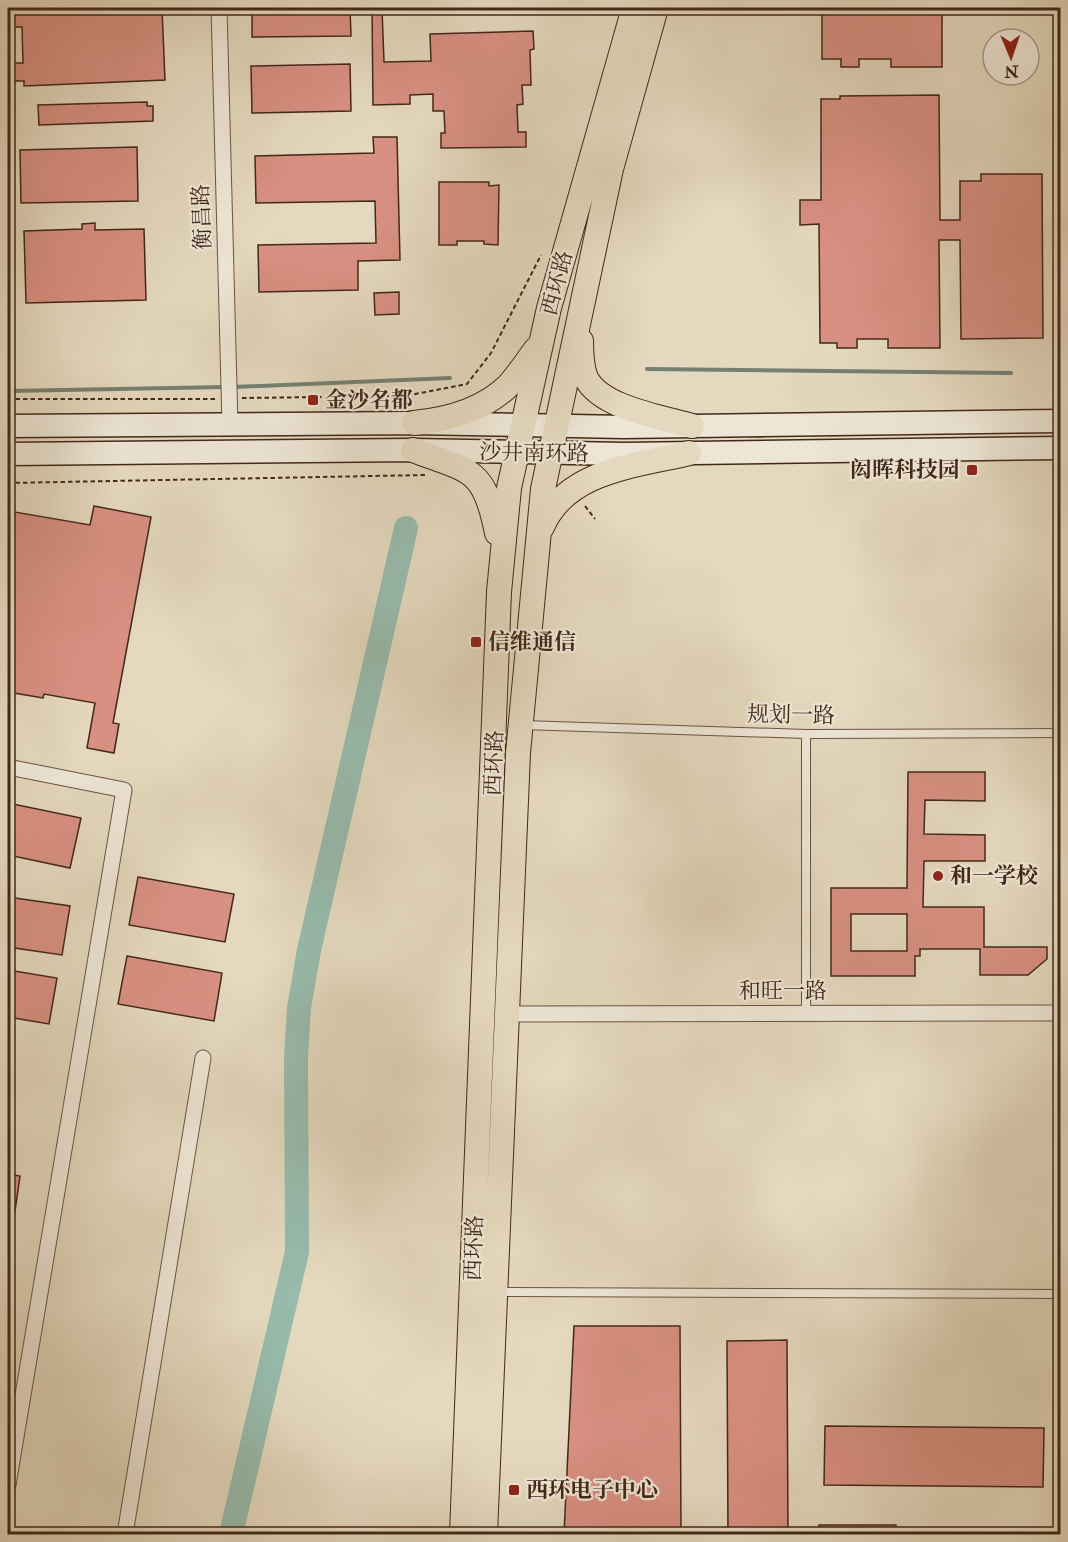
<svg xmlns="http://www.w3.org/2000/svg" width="1068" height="1542" font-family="'IM FELL Double Pica','Noto Serif SC',serif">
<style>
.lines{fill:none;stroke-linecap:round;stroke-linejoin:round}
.stream{stroke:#758071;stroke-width:4}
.river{stroke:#97bbac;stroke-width:24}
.building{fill:#d89082;stroke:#432818;stroke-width:1.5;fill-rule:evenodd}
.service-casing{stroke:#6b5442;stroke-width:10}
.minor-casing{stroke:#6b5442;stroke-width:17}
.secondary-casing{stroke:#432818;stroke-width:25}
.primary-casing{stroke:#432818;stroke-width:26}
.path{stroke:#432818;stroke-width:2;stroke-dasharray:4.5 3;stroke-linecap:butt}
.service{stroke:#ede6d5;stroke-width:8}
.minor{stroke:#ede6d5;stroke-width:15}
.secondary{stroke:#ede6d5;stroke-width:22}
.primary{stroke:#e4d8be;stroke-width:24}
.poi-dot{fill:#8f2418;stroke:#ede6d5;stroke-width:2}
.labels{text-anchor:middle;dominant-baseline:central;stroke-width:4.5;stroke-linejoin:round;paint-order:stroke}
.street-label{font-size:22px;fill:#432818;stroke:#ede6d5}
.poi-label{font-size:22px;font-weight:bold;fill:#432818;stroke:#ede6d5;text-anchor:start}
</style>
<rect width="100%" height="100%" fill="#e4d8be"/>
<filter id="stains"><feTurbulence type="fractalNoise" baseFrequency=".00333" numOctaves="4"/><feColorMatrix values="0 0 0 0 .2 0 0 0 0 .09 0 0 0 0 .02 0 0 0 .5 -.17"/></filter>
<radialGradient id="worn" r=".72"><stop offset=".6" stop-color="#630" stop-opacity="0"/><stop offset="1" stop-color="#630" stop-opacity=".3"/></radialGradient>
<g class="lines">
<path class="stream" d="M647,369L1011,373
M233,387L450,378
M8,391L226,387"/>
<path class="river" d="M231,1534L297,1252L296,1057L299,1008L309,950L406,528"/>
</g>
<path class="building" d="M252,8H350L351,36L252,37Z
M372,8H382L384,62L431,61L430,34L533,31L534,49L530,50L531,85H522L523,104L517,105L518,132H526V147L441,148V133H445L444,111H433V94L410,95V104L373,105Z
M822,8H942V67H891V59H859V67H841V59H822Z
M162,9L165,80L24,86V81H8V63H23L22,27H8V14Z
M350,64L351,111L252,113L251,66Z
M939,95L940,220H960V181H981V174H1042L1043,338L961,339L960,240H939L940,348H888V339H857V348H837V343H820L819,224L800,225V200H821V99H840V96Z
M147,102V106H153V121L39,125L38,105Z
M373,137H397L400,260L358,261V290L259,292L258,245L376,243L375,201L256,203L255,156L374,153Z
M137,147L138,201L21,203L20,150Z
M439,182H489V186L499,185L498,245L484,244V241H457V245H439Z
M95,223V230L144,229L146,300L26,303L24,231L82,229V224Z
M399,292V314L375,315L374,293Z
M94,506L151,517L113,723L119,724L114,753L87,748L95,703L44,694L43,698L8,692V558L15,512L90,525Z
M908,772H985V801L925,800L924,834L985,835V861H924L923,907H984V947H1047V959L1028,975H980V949H920V956H915V976H831V888H907ZM851,914H907V951H851Z
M8,803L81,818L70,868L8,855Z
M138,877L234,894L225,942L129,925Z
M8,897L70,906L62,955L8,947Z
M127,956L222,973L214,1021L118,1004Z
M8,970L57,978L49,1024L8,1017Z
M8,1174L20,1176L14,1218H8Z
M574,1326H680L681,1534H564Z
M787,1340L788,1534H728L727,1341Z
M825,1426L1044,1428L1043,1487L824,1485Z
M819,1525H896V1534H819Z"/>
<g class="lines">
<defs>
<path id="service" d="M522,725L806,734L1060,733
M806,734V1014
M499,1292L1060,1294"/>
<path id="minor" d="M219,8L230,425
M8,767L124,790L8,1485
M507,1014L1060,1013
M125,1534L203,1058"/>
<path id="secondary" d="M8,426L414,423L624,427L1060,421
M8,454L413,450L624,454L1060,448"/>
<path id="primary" d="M581,341C581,353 581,366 586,378C601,408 661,417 692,426
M414,423C446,420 483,410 508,386C518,375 527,361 536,349
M413,450C471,472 484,467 497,533
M542,527C566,470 636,466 689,453
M462,1534L499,592L509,488L549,308L634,8
M485,1534L518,753L543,489L611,169L656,8"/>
</defs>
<use href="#service" class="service-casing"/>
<use href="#minor" class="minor-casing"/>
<use href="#secondary" class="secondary-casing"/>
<use href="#primary" class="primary-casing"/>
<path class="path" d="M242,398L405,396L467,384L491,353L541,255
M8,399H216
M8,483L425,475
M585,506L595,519"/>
<use href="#service" class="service"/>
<use href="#minor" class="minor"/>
<use href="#secondary" class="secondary"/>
<use href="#primary" class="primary"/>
</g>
<g class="poi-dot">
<rect x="307" y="394" width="12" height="12" rx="3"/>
<rect x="966" y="464" width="12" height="12" rx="3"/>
<rect x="470" y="636" width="12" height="12" rx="3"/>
<circle cx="938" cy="876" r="6"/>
<rect x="508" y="1484" width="12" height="12" rx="3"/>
</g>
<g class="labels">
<g class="street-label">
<text transform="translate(202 217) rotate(-92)">衡昌路</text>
<text transform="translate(557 283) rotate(-75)">西环路</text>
<text transform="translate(534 453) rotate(1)">沙井南环路</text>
<text transform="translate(791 715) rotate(1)">规划一路</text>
<text transform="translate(494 763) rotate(-88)">西环路</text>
<text x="783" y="991">和旺一路</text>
<text transform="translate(474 1248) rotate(-88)">西环路</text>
</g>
<g class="poi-label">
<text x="325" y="400">金沙名都</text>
<text x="960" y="470" text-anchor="end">闳晖科技园</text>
<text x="488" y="642">信维通信</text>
<text x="950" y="876">和一学校</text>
<text x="526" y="1490">西环电子中心</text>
</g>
</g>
<rect width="1068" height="1542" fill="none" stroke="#e4d8be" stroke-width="30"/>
<rect x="9" y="9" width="1050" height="1524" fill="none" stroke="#432818" stroke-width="3"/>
<rect x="15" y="15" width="1038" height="1512" fill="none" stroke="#432818" stroke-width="1.5"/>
<g transform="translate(1011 57) rotate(178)"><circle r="28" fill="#ede6d5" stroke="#a99a89" stroke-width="1.5"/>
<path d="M0-4.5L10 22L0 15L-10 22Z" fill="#8f2418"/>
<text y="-9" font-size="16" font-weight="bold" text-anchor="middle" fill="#432818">N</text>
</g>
<rect width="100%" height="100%" filter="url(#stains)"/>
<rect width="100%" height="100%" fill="url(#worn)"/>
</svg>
